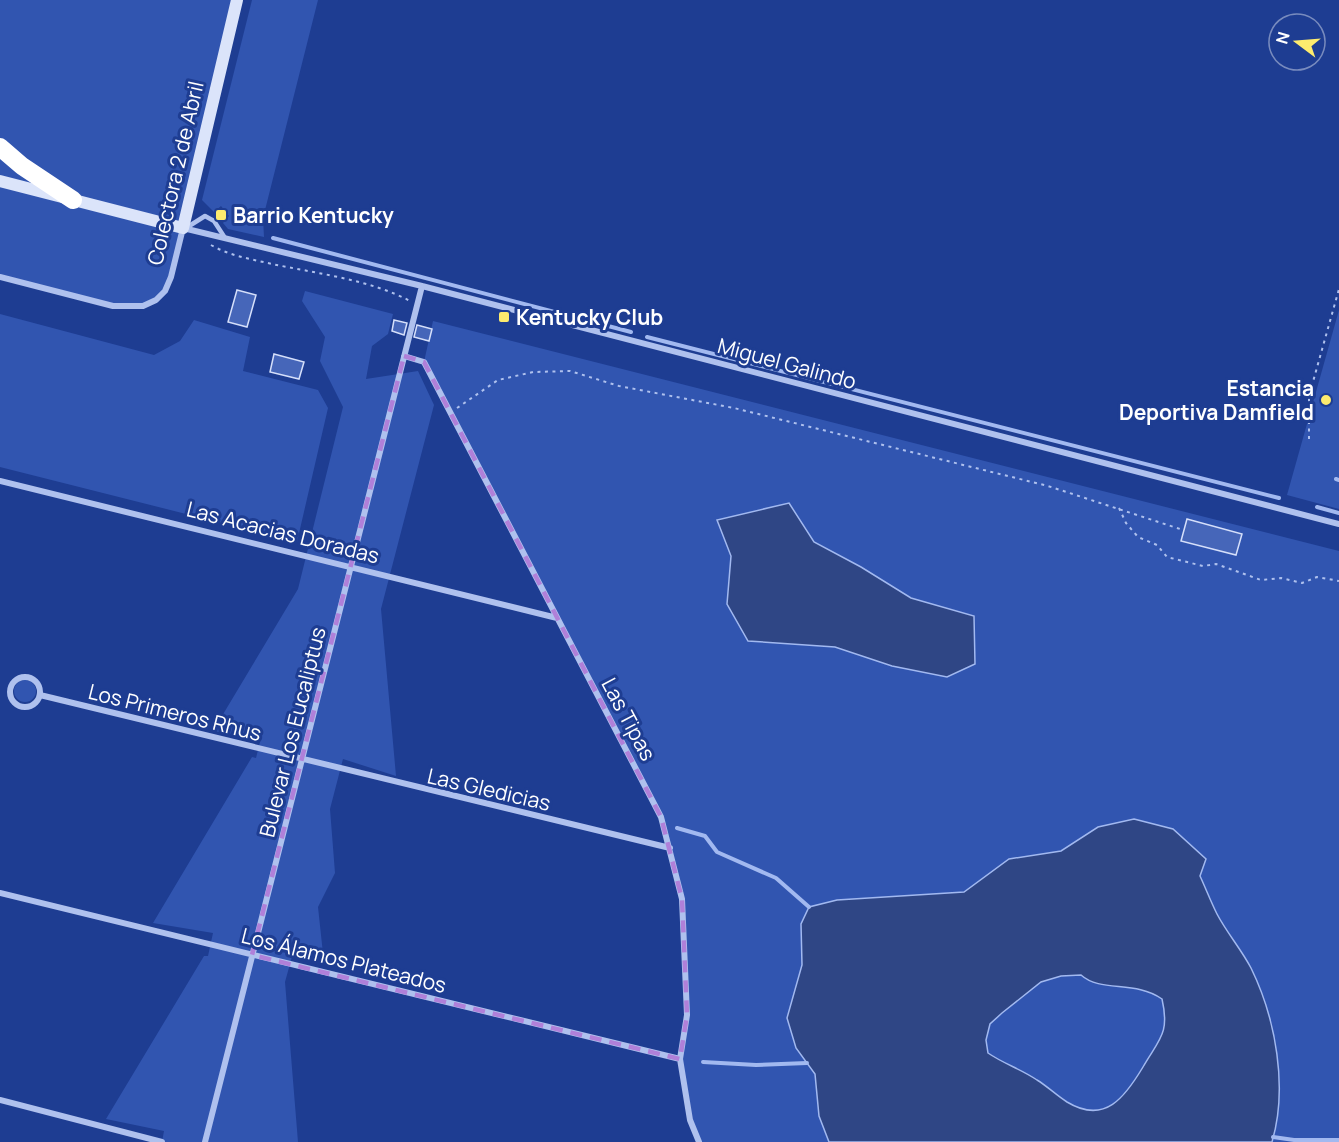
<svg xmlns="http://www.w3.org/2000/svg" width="1339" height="1142" font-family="Manrope,sans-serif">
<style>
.green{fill:#3155b0}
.water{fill:#2f4685;stroke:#a2b9f0;stroke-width:1.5;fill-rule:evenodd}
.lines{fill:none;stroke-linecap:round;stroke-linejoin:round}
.stream{stroke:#a2b9f0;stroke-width:4}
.building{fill:#4666b9;stroke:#d5dffa;stroke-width:1.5}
.path{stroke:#afc1ee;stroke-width:2;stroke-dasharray:3 4.5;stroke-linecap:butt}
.lane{stroke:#afc1ee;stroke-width:4.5}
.street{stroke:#afc1ee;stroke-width:6}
.secondary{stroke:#dbe4fa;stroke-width:12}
.highway{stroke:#fff;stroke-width:18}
.marked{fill:none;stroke:#b080d9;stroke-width:4.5;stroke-dasharray:12 8;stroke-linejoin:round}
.poi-dot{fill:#fdeb6e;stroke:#1e3d92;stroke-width:2}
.labels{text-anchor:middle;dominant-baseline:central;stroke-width:6;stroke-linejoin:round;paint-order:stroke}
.street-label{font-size:21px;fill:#fff;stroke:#1e3d92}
.poi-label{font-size:21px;font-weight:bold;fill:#fff;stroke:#1e3d92;text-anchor:start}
</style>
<rect width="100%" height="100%" fill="#1e3d92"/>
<path class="green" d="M0,0H237L171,277L156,300L128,308L0,277Z
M252,0H318L263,218L264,237L228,229L223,223L229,216L221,206L214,212L202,200Z
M305,291L393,314L388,334L372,346L366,379L418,371L434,405L381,609L396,776L343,759L330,809L335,873L318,907L324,963L293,953L285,982L298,1142H162L164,1131L106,1119L204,956H208L213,933L153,923L252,757L256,758L261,738L213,731L298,589L343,407L320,361L325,337L302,301Z
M1339,310V509L1287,495Z
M0,314L154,355L180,341L194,320L250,337L243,371L318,390L328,408L297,542L0,467Z
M433,321L1339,551V1142H699L690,1120L680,1059L687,1015L682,899L661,817L424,362Z
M14 691a11 11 0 1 1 22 0a11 11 0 1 1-22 0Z"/>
<path class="water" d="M789,503L814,542L861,567L911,598L974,616L975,664L947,677L892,666L835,647L748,641L727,604L731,556L717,520Z
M1134,819L1173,829L1206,859L1200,876C1206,889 1211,902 1217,914C1227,933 1241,949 1251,968C1276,1019 1288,1088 1272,1142H829L819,1116L815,1074L796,1048L787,1018L802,965L801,924L809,907L837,900L964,892L1009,859L1061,851L1098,827ZM1081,975C1101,993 1135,980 1162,999C1170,1034 1159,1039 1143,1067C1125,1097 1105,1125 1067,1102C1056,1095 1047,1086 1037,1080C1021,1069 1004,1064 988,1053L986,1040L990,1024L1002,1013L1041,982L1061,976Z"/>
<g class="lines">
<path class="stream" d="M273,238L631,332
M647,337L1279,498
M1336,479L1339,480
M1317,507L1339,513
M677,828L705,836L717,852L776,878L809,907
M703,1062L756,1065L807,1063
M1273,1137L1294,1140H1339"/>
</g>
<path class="building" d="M237,290L256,295L247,327L228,322Z
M394,320L407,323L404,335L392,331Z
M417,325L432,329L429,341L414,337Z
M274,354L304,362L299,379L270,372Z
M1187,519L1242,534L1236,555L1181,541Z"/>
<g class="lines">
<path class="path" d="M211,245C230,256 251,259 272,264C315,273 371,280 410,301
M457,408L498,380L533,372L570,371L619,386L734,408L1048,486L1180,529
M1309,439V396L1339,289
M1119,508L1126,523L1138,537L1157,545L1167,557L1203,566L1216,564L1261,580L1281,578L1302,583L1317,577L1339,581"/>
<path class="lane" d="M186,228L205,216L214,221L225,238"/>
<path class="street" d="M0,277L113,306H143L156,300L165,291L171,277L183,228L422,286L1339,524
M404,356L424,362L661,817L682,899L687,1015L680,1059L690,1120L699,1142
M0,481L557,618
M10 692a15 15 0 1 1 30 0a15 15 0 1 1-30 0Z
M40,695L670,848
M0,893L680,1059
M0,1100L162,1142
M205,1142L422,286"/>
<path class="secondary" d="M0,181L183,228L237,0"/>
<path class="highway" d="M0,147L22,166L73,200"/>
</g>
<path class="marked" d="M404,356L424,362L661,817L682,899L687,1015L680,1059L252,955Z"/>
<g class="poi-dot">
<rect x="215" y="209" width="12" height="12" rx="3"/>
<rect x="498" y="311" width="12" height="12" rx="3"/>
<circle cx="1326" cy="400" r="6"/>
</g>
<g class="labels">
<g class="street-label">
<text transform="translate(175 173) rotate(-77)">Colectora 2 de Abril</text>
<text transform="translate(787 363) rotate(15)">Miguel Galindo</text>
<text transform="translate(283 532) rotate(14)">Las Acacias Doradas</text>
<text transform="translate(175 712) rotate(14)">Los Primeros Rhus</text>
<text transform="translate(629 719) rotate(62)">Las Tipas</text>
<text transform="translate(292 732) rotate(-76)">Bulevar Los Eucaliptus</text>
<text transform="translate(489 789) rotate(13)">Las Gledicias</text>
<text transform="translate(344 960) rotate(14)">Los Álamos Plateados</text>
</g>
<g class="poi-label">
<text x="233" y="215">Barrio Kentucky</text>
<text x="516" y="317">Kentucky Club</text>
<text x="1314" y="388" text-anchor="end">Estancia<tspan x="1314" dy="24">Deportiva Damfield</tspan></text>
</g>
</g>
<g transform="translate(1297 42) rotate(286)"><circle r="28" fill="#1e3d92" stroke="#788bbe" stroke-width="1.5"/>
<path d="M0-4.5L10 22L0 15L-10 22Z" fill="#fdeb6e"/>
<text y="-9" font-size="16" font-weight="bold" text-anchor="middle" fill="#ffffff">N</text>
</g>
</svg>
